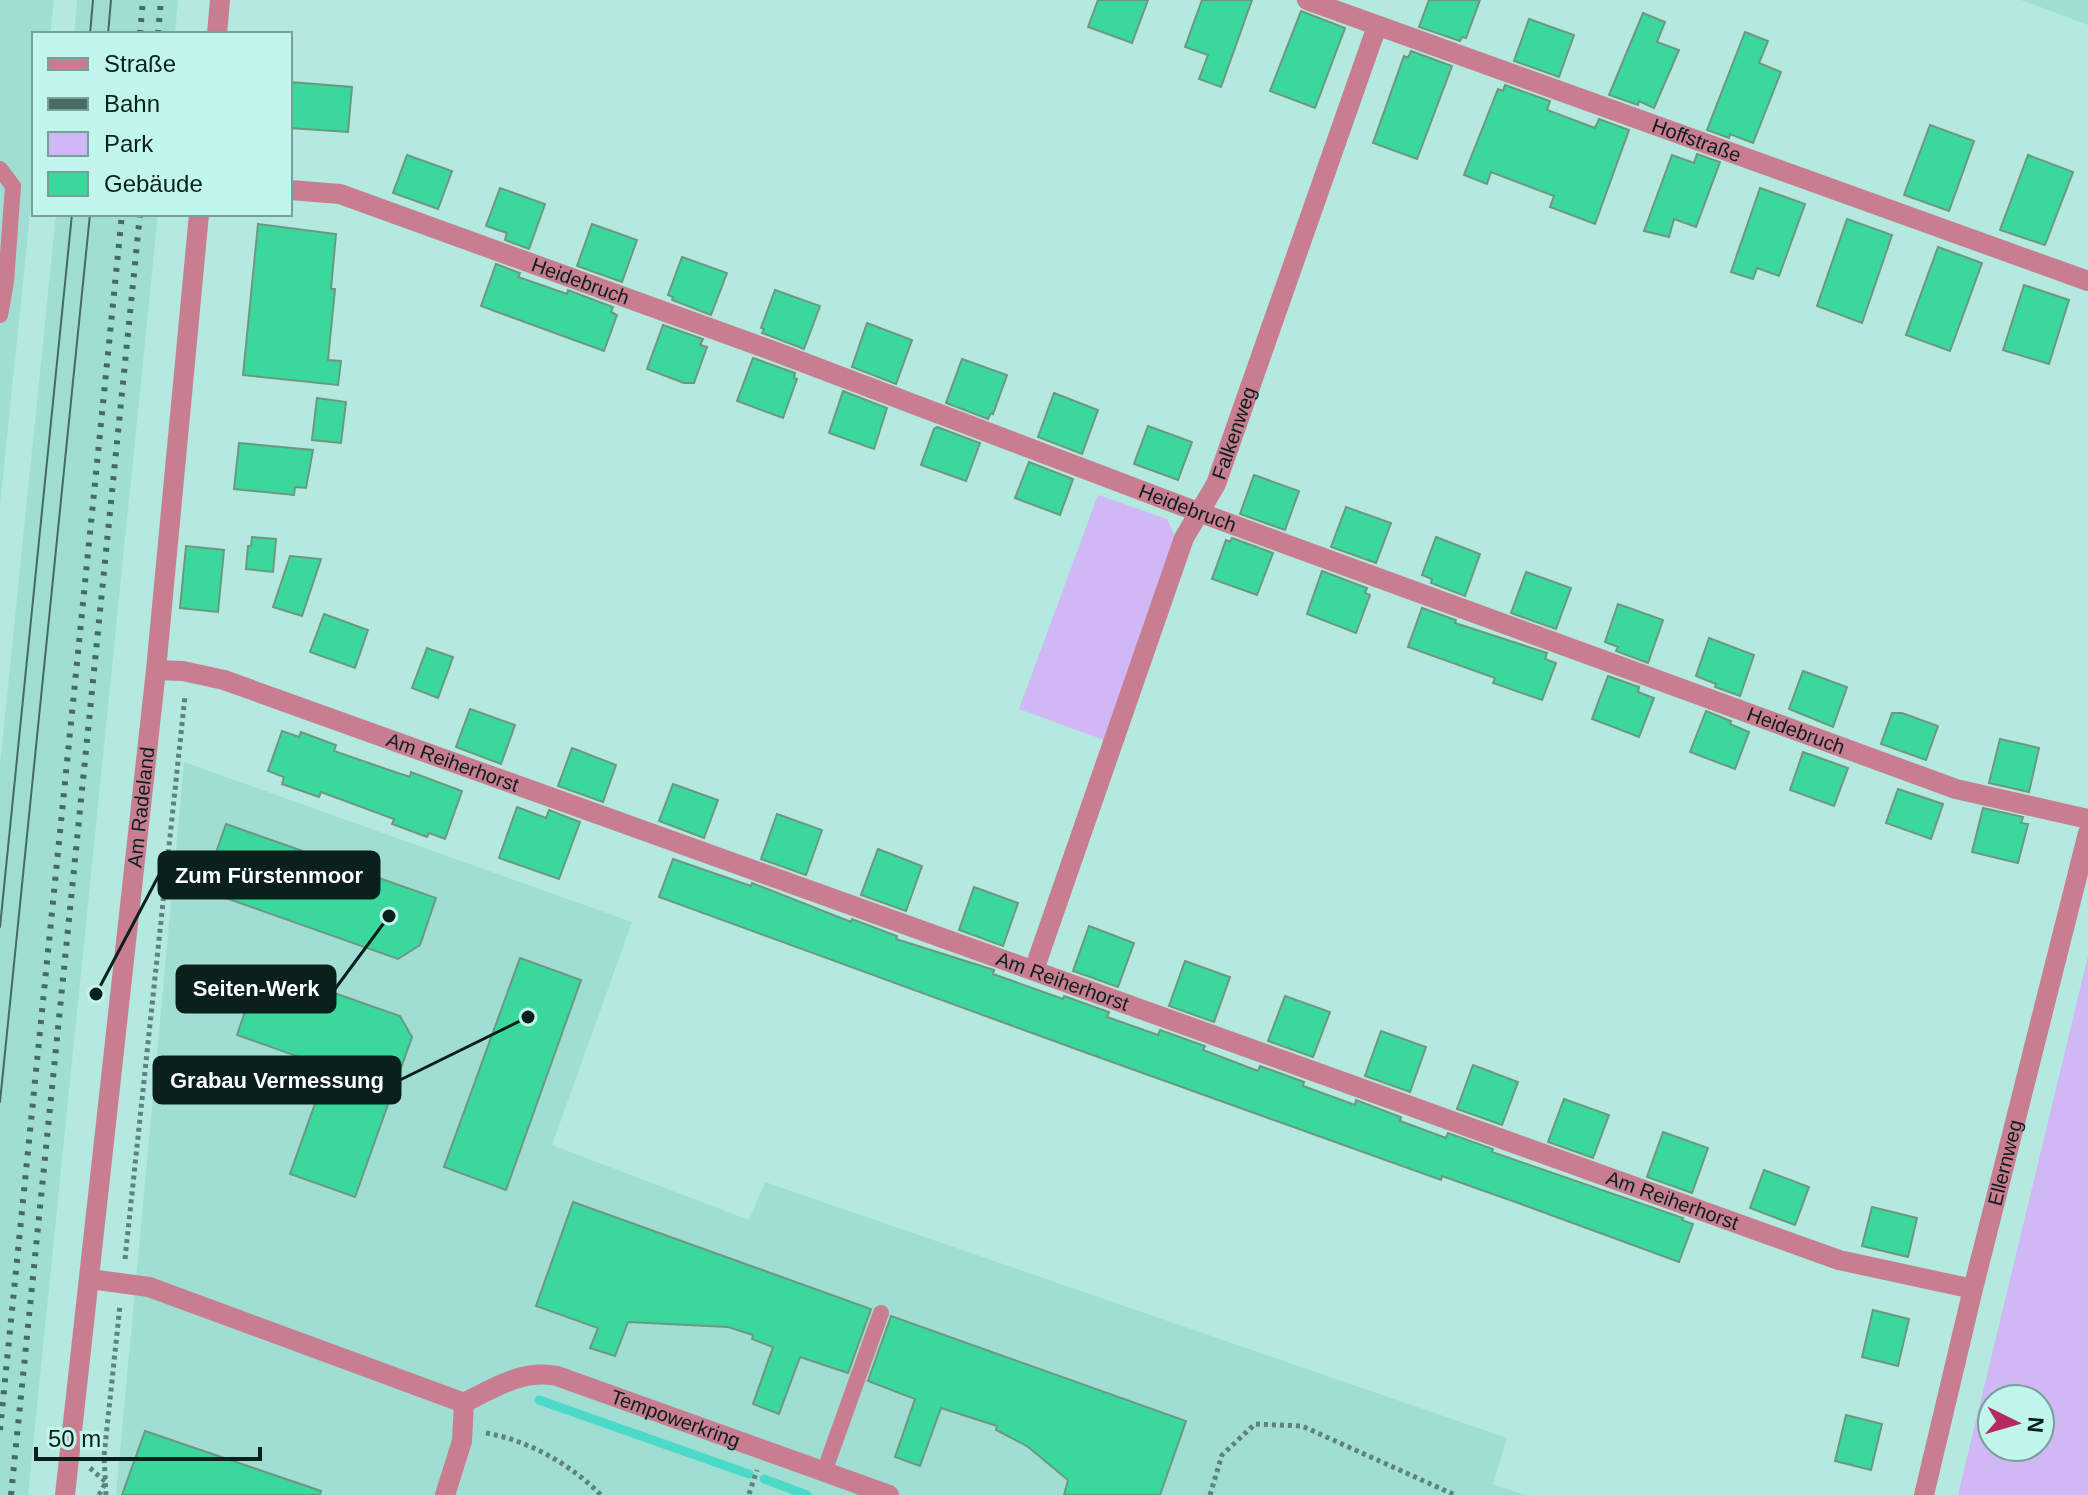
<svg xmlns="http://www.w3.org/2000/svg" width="2088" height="1495" font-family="Arial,sans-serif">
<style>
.built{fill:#a0ded3}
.green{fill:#d0b7f5;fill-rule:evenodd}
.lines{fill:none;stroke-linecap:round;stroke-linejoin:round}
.stream{stroke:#4adac7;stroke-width:9}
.building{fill:#3ad89c;stroke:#6d9782;stroke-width:2}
.path{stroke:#5e837d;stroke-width:5;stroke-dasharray:4 4;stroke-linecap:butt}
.service{stroke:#c87d91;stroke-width:16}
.minor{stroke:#c87d91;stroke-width:20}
.tram{stroke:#486a64;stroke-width:2}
.rail{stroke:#486a64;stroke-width:6;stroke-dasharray:4 8;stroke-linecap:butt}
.labels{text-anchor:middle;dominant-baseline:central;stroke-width:7;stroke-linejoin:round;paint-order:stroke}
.street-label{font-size:20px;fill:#0a201c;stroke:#c0f6ec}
.leader{fill:none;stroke:#0a201c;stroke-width:3}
.callout-dot{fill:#0a201c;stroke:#c0f6ec;stroke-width:3}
.callout{fill:#0a201c;stroke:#0a201c;stroke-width:3}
.callout-label{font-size:22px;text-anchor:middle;font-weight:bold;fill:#fff}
</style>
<rect width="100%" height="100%" fill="#b3e9df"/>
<path class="built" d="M0,0H54L50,34H34V176L0,505Z
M77,0H178L175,34H74Z
M2021,0H2088V25Z
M56,214H158L28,1495H0V765Z
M184,762L632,922L552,1145L749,1220L765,1182L1507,1438L1493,1484L1524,1495H116Z"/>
<path class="green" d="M1098,495L1167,519L1177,541L1104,740L1019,709Z
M2088,956V1495H1958ZM1992,1399H2040V1447H1992Z"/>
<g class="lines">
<path class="stream" d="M539,1400L749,1474
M764,1479L807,1495"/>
</g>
<path class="building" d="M1098,0H1148L1132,43L1088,27Z
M1202,0H1252L1221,87L1199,79L1208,55L1185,47Z
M1429,0H1480L1466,38L1462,37L1460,41L1419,27Z
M1301,11L1345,28L1315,108L1270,91Z
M1643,13L1665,22L1657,42L1679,50L1654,108L1639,101L1638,105L1609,95Z
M1529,19L1574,35L1559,77L1514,61Z
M1745,32L1768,41L1759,63L1781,72L1753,143L1730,134L1729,138L1707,130Z
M1411,51L1452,66L1417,159L1373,143L1404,56L1408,58Z
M290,82L352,87L348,132L290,128Z
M1505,85L1550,101L1547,110L1595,128L1599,119L1629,130L1595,224L1550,207L1554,196L1491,172L1487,184L1464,175L1498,89L1503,91Z
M1930,125L1974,141L1949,211L1904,195Z
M1697,154L1720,162L1696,227L1674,219L1669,237L1644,231L1672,155L1694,163Z
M407,155L452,171L438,209L393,193Z
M2028,155L2073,172L2045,245L2000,230Z
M500,188L545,204L529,249L505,240L507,233L486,226Z
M1760,188L1805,204L1779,276L1757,268L1753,279L1731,272Z
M1847,219L1892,235L1862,323L1817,306Z
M258,224L336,234L331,289H335L328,360L341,361L338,385L243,375Z
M592,224L637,240L622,282L577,266Z
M1938,247L1982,263L1950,351L1906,335Z
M682,257L727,273L711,315L672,300L673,297L668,295Z
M496,264L520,273L518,277L567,294L568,290L613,307L611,312L617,315L604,351L481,306Z
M2024,285L2069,300L2049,364L2003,350Z
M775,290L820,306L804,349L762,333L764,329L761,328Z
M867,323L912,340L896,384L852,367Z
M663,325L703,339L700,345L707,347L694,383H684L647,369Z
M753,358L795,373L794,378L797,379L783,418L737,401Z
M962,359L1007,375L993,414L991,413L988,419L946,403Z
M843,391L887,408L874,449L829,433Z
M1054,393L1098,410L1082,454L1038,437Z
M317,398L346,402L341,443L312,440Z
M1148,426L1192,442L1178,480L1134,464Z
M937,427L980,443L966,481L921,465L934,429Z
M239,443L313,450L306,488L295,487L294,495L234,489Z
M1029,462L1073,479L1060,515L1015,498Z
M1254,475L1299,491L1285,530L1240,514Z
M1346,507L1391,523L1376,563L1331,547Z
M252,537L276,539L273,572L246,569L248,546H251Z
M1436,537L1480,554L1465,596L1431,583L1432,579L1422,575Z
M1232,538L1273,553L1257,595L1212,579L1226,540L1230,542Z
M186,546L224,550L218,612L180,608Z
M290,556L321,559L302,616L273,607Z
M1322,571L1367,588L1365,593L1370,595L1356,633L1307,614Z
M1526,572L1571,588L1556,629L1511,613Z
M1618,604L1663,620L1648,663L1616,651L1618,647L1605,642Z
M1422,608L1456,620L1455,623L1547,653L1545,659L1556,663L1542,700L1493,683L1495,678L1408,647Z
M324,614L368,630L355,668L310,652Z
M1709,638L1754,655L1740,696L1715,687L1716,684L1696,676Z
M427,648L453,657L438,698L412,688Z
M1803,671L1847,687L1833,727L1789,709Z
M1608,676L1639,687L1638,692L1654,698L1639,737L1592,719Z
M470,709L515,725L501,764L456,747Z
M1706,711L1731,721L1730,724L1749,732L1735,769L1690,752Z
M1892,713H1902L1938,726L1926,760L1881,744Z
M282,731L299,737L301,732L336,745L334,751L392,771L410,777L411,772L462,791L445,839L429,833L427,837L392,824L394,819L321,792L319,797L282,784L284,777L268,771Z
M2000,739L2039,748L2029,792L1989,783Z
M572,748L616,765L603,802L558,786Z
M1803,752L1848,768L1834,806L1790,790Z
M673,784L718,800L704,838L659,821Z
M1898,789L1943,804L1931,839L1886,823Z
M517,807L546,818L549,810L580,822L559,879L499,858Z
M1983,808L2023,817L2021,823L2028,824L2018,863L1972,852Z
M777,814L822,830L806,875L761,859Z
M226,824L436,898L420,945L398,959L203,890Z
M878,849L922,866L906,911L861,895Z
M673,859L751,886L752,883L851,922L852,919L897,936L896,939L994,970L993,974L1063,999L1064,996L1109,1012L1107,1017L1158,1035L1160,1030L1205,1046L1203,1050L1258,1071L1260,1066L1304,1082L1303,1086L1355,1105L1356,1100L1401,1117L1400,1121L1446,1138L1448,1133L1493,1149L1492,1152L1683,1218L1682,1220L1693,1224L1679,1262L1521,1204L1442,1176L1441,1180L1087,1053L659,897Z
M974,887L1018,903L1003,946L959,930Z
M1089,926L1134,943L1118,987L1073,971Z
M520,958L581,980L506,1190L444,1167Z
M1185,961L1230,977L1214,1022L1169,1006Z
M260,967L400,1016L412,1037L355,1197L290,1174L328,1067L237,1035Z
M1285,996L1330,1012L1313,1057L1268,1041Z
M1381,1031L1426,1047L1410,1092L1365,1076Z
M1473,1065L1518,1082L1502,1125L1457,1109Z
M1564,1099L1609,1115L1593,1158L1548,1142Z
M1663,1132L1708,1148L1692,1193L1647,1177Z
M1764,1170L1809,1187L1795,1225L1750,1208Z
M573,1202L871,1309L848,1373L800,1357L779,1414L753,1404L773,1347L752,1339L753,1335L728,1327L628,1322L615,1356L590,1348L598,1328L536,1306Z
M1872,1207L1917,1218L1908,1257L1862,1246Z
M1873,1310L1909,1319L1898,1366L1862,1357Z
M891,1316L1186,1421L1160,1495H1064L1068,1480L1027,1446L996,1430L997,1426L941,1408L920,1466L895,1457L915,1399L868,1381Z
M1846,1415L1882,1424L1871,1470L1835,1461Z
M145,1431L321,1491L320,1495H122Z"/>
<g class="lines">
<path class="path" d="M125,1259L185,696
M486,1433C530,1441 570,1464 601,1495
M90,1468L106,1482L99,1495
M749,1494L757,1470
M106,1495L104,1456L120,1305
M1210,1495L1222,1455L1255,1424L1302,1426L1455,1495"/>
<path class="service" d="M0,169L13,186L6,282L0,315
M824,1472L881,1313"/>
<g class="minor">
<path id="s1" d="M1307,0L2088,281"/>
<path d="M217,34L220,0"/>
<path id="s2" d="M290,190L340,194L776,352L1198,512L1956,789L2088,819"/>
<path id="s3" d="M156,670L183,671L224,680L1839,1260L1973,1289"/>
<path id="s4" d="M1034,970L1184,538L1216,484L1377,26"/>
<path id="s5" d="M90,1279L149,1287L464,1403C493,1388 523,1369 557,1376L889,1495"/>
<path id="s6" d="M65,1495L156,670L199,214"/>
<path d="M445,1495L462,1441L464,1403"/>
<path id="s7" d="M1924,1495L1973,1289L2088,833"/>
</g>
<path class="tram" d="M90,34L93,0
M108,34L111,0
M0,927L72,214
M0,1102L90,214"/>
<path class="rail" d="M140,34L143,0
M158,34L161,0
M0,1430L122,214
M11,1495L140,214"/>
</g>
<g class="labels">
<g class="street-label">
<text stroke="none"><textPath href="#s1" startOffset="414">Hoffstraße</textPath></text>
<text stroke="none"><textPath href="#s2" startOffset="306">Heidebruch</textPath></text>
<text stroke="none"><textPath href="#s4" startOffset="574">Falkenweg</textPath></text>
<text stroke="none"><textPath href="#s2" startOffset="954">Heidebruch</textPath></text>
<text stroke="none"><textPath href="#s2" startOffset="1602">Heidebruch</textPath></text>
<text stroke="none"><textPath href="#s3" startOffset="312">Am Reiherhorst</textPath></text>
<text stroke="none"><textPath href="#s6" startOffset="692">Am Radeland</textPath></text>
<text stroke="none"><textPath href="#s3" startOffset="960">Am Reiherhorst</textPath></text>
<text stroke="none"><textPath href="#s7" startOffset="342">Ellernweg</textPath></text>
<text stroke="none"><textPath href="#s3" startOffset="1608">Am Reiherhorst</textPath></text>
<text stroke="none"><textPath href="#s5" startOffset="620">Tempowerkring</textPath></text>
</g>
</g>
<path class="leader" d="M96 994L159 875M389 916L335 989M528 1017L400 1080"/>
<g class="callout-dot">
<circle cx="96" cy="994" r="8"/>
<circle cx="389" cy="916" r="8"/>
<circle cx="528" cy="1017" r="8"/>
</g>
<g class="callout">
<rect x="159" y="852" width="220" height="46" rx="8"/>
<rect x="177" y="966" width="158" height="46" rx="8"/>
<rect x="154" y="1057" width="246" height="46" rx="8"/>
</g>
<g class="callout-label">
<text x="269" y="883">Zum Fürstenmoor</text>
<text x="256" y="996">Seiten-Werk</text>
<text x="277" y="1088">Grabau Vermessung</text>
</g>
<rect x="32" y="32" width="260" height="184" fill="#c0f6ec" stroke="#77a099" stroke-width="2"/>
<rect x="48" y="58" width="40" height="12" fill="#c87d91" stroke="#77a099" stroke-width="2"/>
<text x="104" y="72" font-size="24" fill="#0a201c">Straße</text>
<rect x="48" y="98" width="40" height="12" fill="#486a64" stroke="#77a099" stroke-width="2"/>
<text x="104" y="112" font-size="24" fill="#0a201c">Bahn</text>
<rect x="48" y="132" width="40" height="24" fill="#d0b7f5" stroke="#77a099" stroke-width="2"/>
<text x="104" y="152" font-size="24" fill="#0a201c">Park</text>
<rect x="48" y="172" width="40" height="24" fill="#3ad89c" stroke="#77a099" stroke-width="2"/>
<text x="104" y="192" font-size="24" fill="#0a201c">Gebäude</text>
<g transform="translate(2016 1423) rotate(95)"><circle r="38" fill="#c0f6ec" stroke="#77a099" stroke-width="2"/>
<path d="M0-6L14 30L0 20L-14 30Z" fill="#b62a60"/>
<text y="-12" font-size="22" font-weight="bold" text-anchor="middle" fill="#0a201c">N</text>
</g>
<path d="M36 1447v12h224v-12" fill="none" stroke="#0a201c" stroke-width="4"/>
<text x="48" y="1447" font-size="24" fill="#0a201c" stroke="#c0f6ec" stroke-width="6" paint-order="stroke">50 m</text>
</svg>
